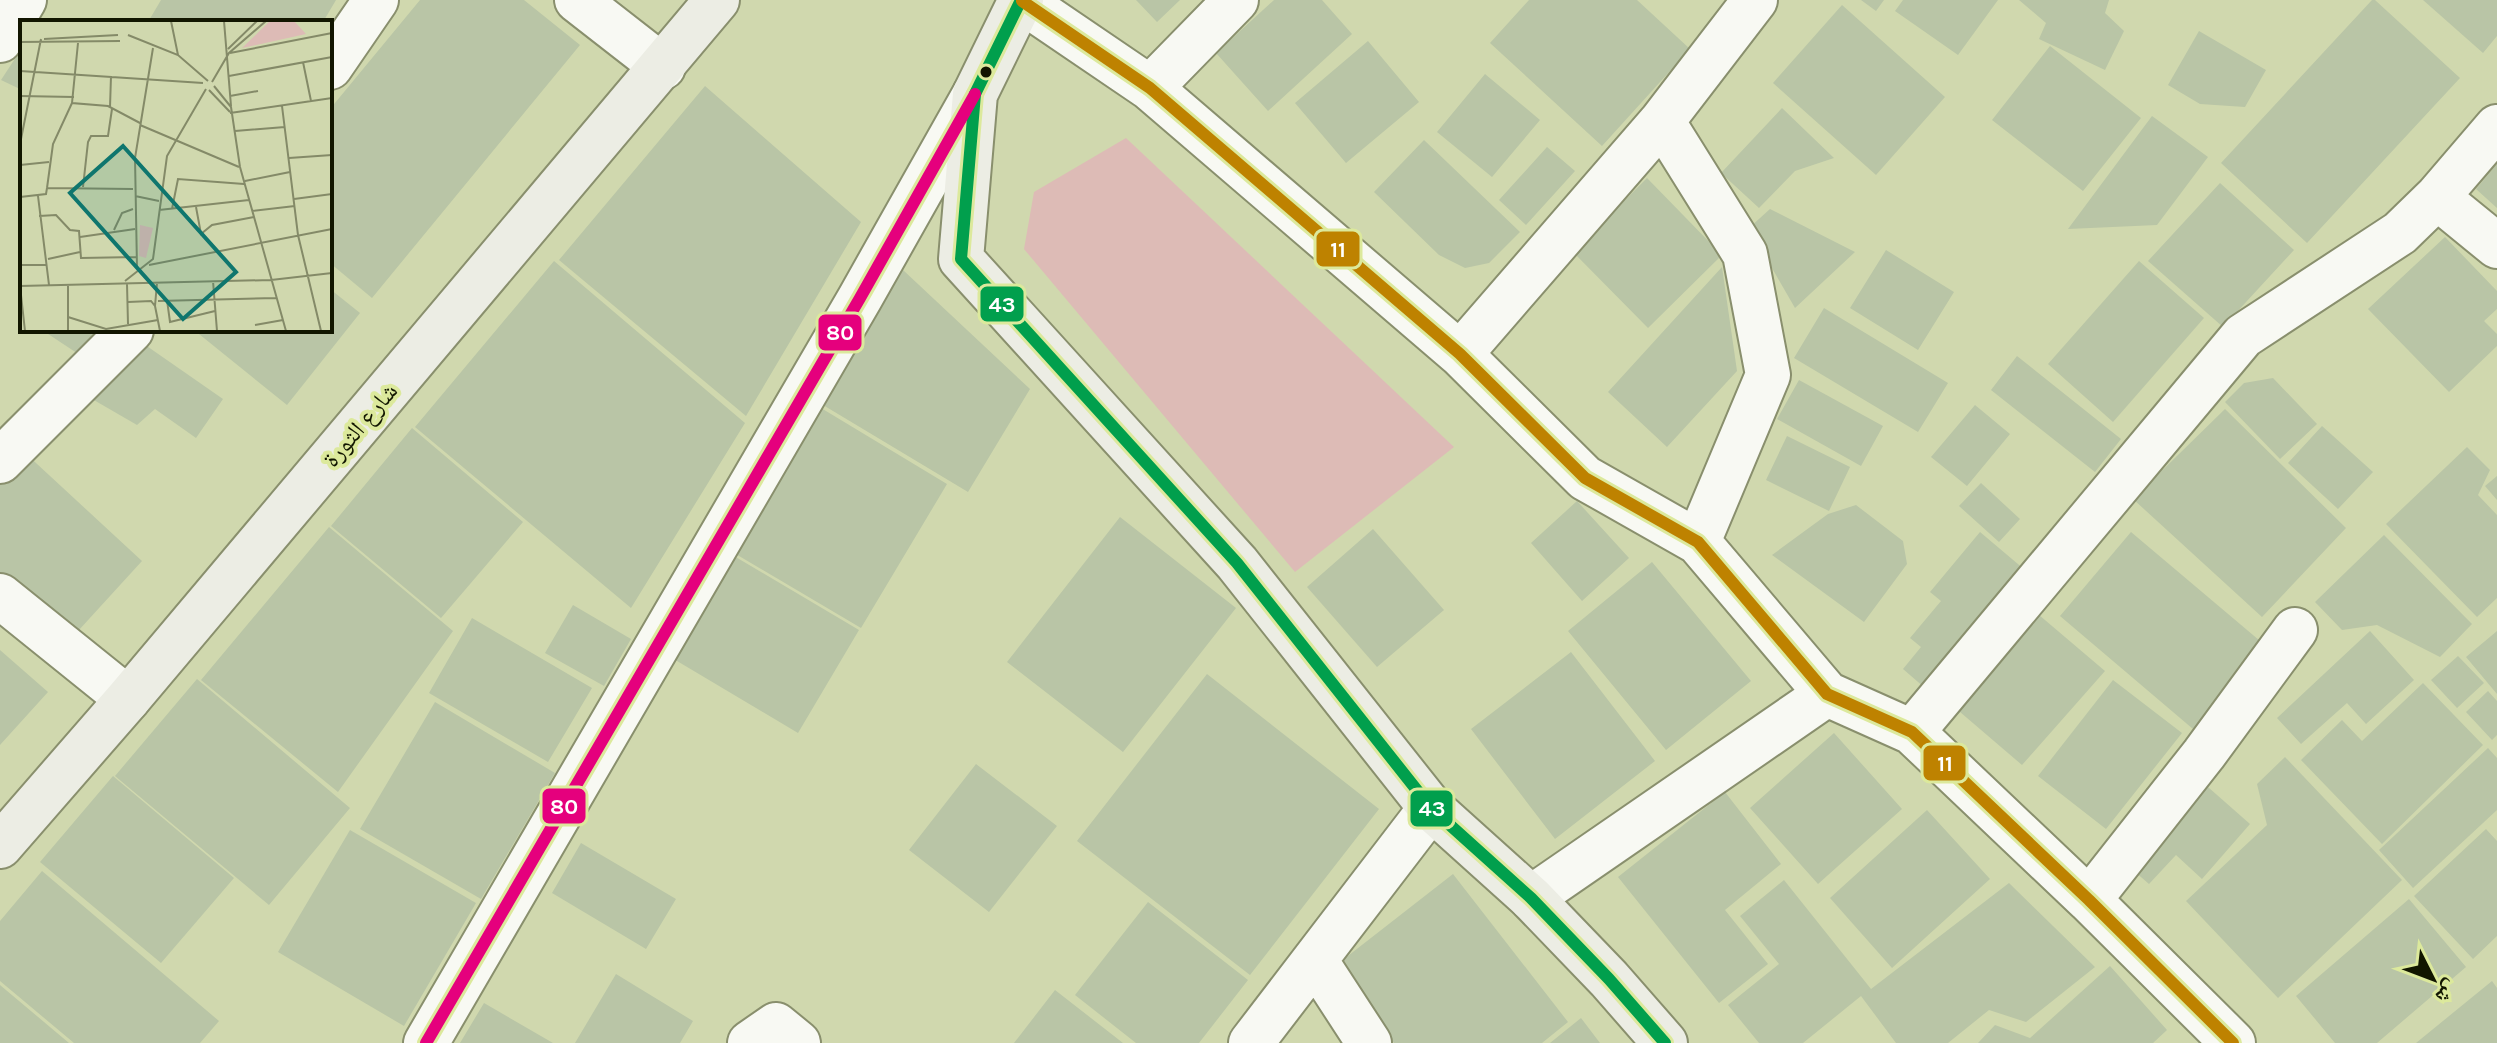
<svg xmlns="http://www.w3.org/2000/svg" width="2497" height="1043" font-family="Karla,'Noto Naskh Arabic',sans-serif">
<style>
.green{fill:#ddbbb6}
.building{fill:#b9c5a6}
.lines{fill:none;stroke-linecap:round;stroke-linejoin:round}
.street-casing{stroke:#898f6d;stroke-width:48}
.secondary-casing{stroke:#898f6d;stroke-width:48}
.street{stroke:#f8f9f3;stroke-width:44}
.secondary{stroke:#ecede4;stroke-width:44}
.bus-1-casing{stroke:#dce99c;stroke-width:18}
.bus-2-casing{stroke:#dce99c;stroke-width:18}
.bus-3-casing{stroke:#dce99c;stroke-width:18}
.bus-1{stroke:#019f4d;stroke-width:12}
.bus-2{stroke:#be8200;stroke-width:12}
.bus-3{stroke:#e5007d;stroke-width:12}
.bus-dot{fill:#121600;stroke:#dce99c;stroke-width:3}
.labels{text-anchor:middle;dominant-baseline:central;stroke-width:8;stroke-linejoin:round;paint-order:stroke}
.street-label{font-size:24px;fill:#121600;stroke:#dce99c}
.inset-road{fill:none;stroke:#848a68;stroke-width:2}
.view{fill:#0f766e;fill-opacity:0.15;stroke:#0f766e;stroke-width:4}
.inset-edge{fill:none;stroke:#121600;stroke-width:4}
.line-badge{stroke:#dce99c;stroke-width:3}
.badge-label{font-size:22px;text-anchor:middle;font-weight:bold;fill:#fff}
</style>
<rect width="100%" height="100%" fill="#d0d8ae"/>
<path class="green" d="M1126,138L1454,447L1295,572L1024,249L1034,192Z"/>
<path class="building" d="M161,0H336L323,22H148Z
M420,0H524L580,45L372,298L330,263V109Z
M1136,0H1180L1157,22Z
M1274,0H1322L1352,34L1268,111L1216,53Z
M1529,0H1637L1690,49L1602,146L1490,43Z
M1861,0H1884L1876,11Z
M1903,0H1998L1958,55L1895,11Z
M2019,0H2109L2105,13L2124,31L2105,70L2039,39L2046,23Z
M2372,0H2375L2460,78L2307,243L2221,163Z
M2423,0H2497V36L2483,53Z
M1842,5L1945,97L1876,175L1773,83Z
M2199,31L2266,70L2245,107L2200,104L2168,85Z
M1368,41L1419,102L1346,163L1295,103Z
M2050,46L2141,118L2083,191L1992,120Z
M22,48V90L1,80Z
M1485,74L1540,120L1492,177L1437,132Z
M705,86L861,222L746,416L559,260Z
M1782,108L1834,158L1795,171L1759,208L1721,173Z
M2152,116L2208,157L2157,225L2068,229Z
M1424,140L1520,232L1489,263L1465,268L1439,255L1374,192Z
M1547,147L1575,171L1526,225L1499,200Z
M2497,164V208L2476,189Z
M1647,178L1722,255L1648,328L1573,252Z
M2220,183L2294,250L2223,327L2148,261Z
M1770,209L1855,252L1795,308L1749,228Z
M2445,237L2497,291V309L2484,321L2497,334V346L2449,392L2368,309Z
M1886,250L1954,292L1918,350L1850,308Z
M554,261L745,423L631,608L415,427Z
M2139,261L2204,318L2113,422L2048,364Z
M1722,267L1737,371L1667,447L1608,392Z
M903,270L1030,389L968,492L823,405Z
M330,289L360,313L287,405L194,330H330Z
M1824,308L1948,383L1918,432L1794,358Z
M42,330H110L89,361Z
M141,342L223,399L196,438L155,409L137,425L80,392Z
M2017,356L2121,439L2095,472L1991,390Z
M2273,378L2317,424L2280,459L2225,402L2244,383Z
M1799,380L1883,426L1861,466L1777,419Z
M1975,405L2010,434L1967,486L1931,457Z
M821,408L947,484L861,628L734,553Z
M2225,409L2346,528L2262,617L2133,499Z
M2322,426L2373,472L2338,509L2288,463Z
M412,428L523,522L441,618L331,526Z
M1787,436L1850,467L1829,511L1766,480Z
M2467,447L2490,470L2478,495L2497,515V598L2477,617L2386,524Z
M23,451L142,561L68,642L0,579V477Z
M2497,476V500L2485,486Z
M1981,483L2020,519L1999,542L1959,506Z
M1577,501L1629,558L1582,601L1531,543Z
M1856,505L1903,541L1907,564L1864,622L1772,555L1828,514Z
M1120,517L1236,608L1123,752L1007,662Z
M329,527L453,631L338,792L201,680Z
M1373,529L1444,610L1377,667L1307,587Z
M1980,532L2025,570L1925,688L1903,669L1921,647L1910,638L1941,601L1930,592Z
M2131,532L2266,646L2193,729L2060,616Z
M2384,535L2472,624L2440,657L2377,625L2342,630L2315,602Z
M734,556L859,630L798,733L672,658Z
M1652,562L1751,681L1666,750L1568,631Z
M573,605L631,639L604,686L545,653Z
M2032,609L2105,671L2022,765L1953,706Z
M472,618L592,688L548,762L429,693Z
M2370,631L2414,680L2366,724L2347,703L2301,744L2277,718Z
M2497,631V694L2466,657Z
M0,650L48,692L0,745Z
M1571,652L1655,761L1555,839L1471,729Z
M2458,656L2484,683L2457,708L2431,680Z
M1207,674L1379,809L1250,975L1077,841Z
M197,679L350,808L269,905L115,776Z
M2113,680L2182,733L2106,829L2038,776Z
M2423,683L2483,745L2382,844L2301,760L2342,720L2362,741Z
M2488,691L2497,701V735L2492,740L2466,712Z
M435,702L555,773L481,899L360,829Z
M1834,733L1902,809L1818,884L1750,808Z
M2488,748L2497,758V810L2413,888L2379,850Z
M2285,757L2402,880L2278,998L2186,901L2267,825L2257,784Z
M976,764L1057,826L989,912L909,850Z
M113,776L234,878L161,963L40,862Z
M2200,780L2250,824L2202,879L2176,855L2149,884L2126,864Z
M1725,792L1781,864L1725,910L1768,964L1719,1003L1618,877Z
M1927,810L1990,879L1892,968L1830,898Z
M2486,829L2497,841V936L2473,959L2414,896Z
M350,830L476,903L404,1026L278,952Z
M581,843L676,899L646,949L552,893Z
M42,871L219,1021L200,1043H74L0,981V921Z
M1453,874L1568,1022L1542,1043H1394L1335,966Z
M1784,880L1871,989L2009,883L2095,967L2026,1022L1989,1010L1948,1043H1896L1861,996L1803,1043H1759L1728,1005L1779,964L1740,916Z
M2409,899L2466,967L2377,1043H2335L2296,996Z
M1148,902L1248,980L1199,1043H1136L1075,995Z
M2110,966L2167,1030L2153,1043H1978L1995,1025L2030,1038Z
M616,974L693,1021L680,1043H575Z
M2492,981L2497,988V1043H2416Z
M0,985L69,1043H0Z
M1055,990L1123,1043H1014Z
M484,1003L553,1043H460Z
M1581,1018L1600,1043H1550Z"/>
<g class="lines">
<defs>
<path id="street" d="M577,0L663,67
M1022,1L1150,88L1460,354L1585,478L1698,542L1827,694L1912,732L2089,900L2233,1043
M0,40L24,0
M330,67L376,0
M1150,88L1236,0
M1662,121L1745,254L1768,375L1698,542
M2437,197L2497,246
M1460,354L1662,121L1755,0
M0,461L131,330
M0,596L128,699
M1912,732L2243,336L2400,233L2437,197L2497,127
M1531,898L1827,694
M2089,900L2204,754L2295,630
M1315,960L1369,1043
M426,1043L860,298L975,94
M750,1043L776,1025L798,1043
M1251,1043L1431,808"/>
<path id="secondary" d="M1021,0L975,94L961,259L1237,563L1431,808L1531,898L1609,979L1665,1043
M0,846L128,699L717,0"/>
</defs>
<use href="#street" class="street-casing"/>
<use href="#secondary" class="secondary-casing"/>
<use href="#street" class="street"/>
<use href="#secondary" class="secondary"/>
<defs>
<path id="bus-1" d="M1021,0L975,94L961,259L1237,563L1431,808L1531,898L1609,979L1665,1043"/>
<path id="bus-2" d="M1022,1L1150,88L1460,354L1585,478L1698,542L1827,694L1912,732L2089,900L2233,1043"/>
<path id="bus-3" d="M426,1043L860,298L975,94"/>
</defs>
<use href="#bus-1" class="bus-1-casing"/>
<use href="#bus-2" class="bus-2-casing"/>
<use href="#bus-3" class="bus-3-casing"/>
<use href="#bus-1" class="bus-1"/>
<use href="#bus-2" class="bus-2"/>
<use href="#bus-3" class="bus-3"/>
</g>
<circle class="bus-dot" cx="986" cy="72" r="7"/>
<g class="labels">
<g class="street-label">
<text transform="translate(360 425) rotate(-50)">شارع الثورة</text>
</g>
</g>
<g transform="translate(20 20)">
<rect width="312" height="312" fill="#d0d8ae"/>
<path d="M250,1H274L286,14L222,28ZM120,205L133,208L126,238L119,236Z" fill="#ddbbb6"/>
<path class="inset-road" d="M151,1L158,35M204,1L211,86M108,15L158,35L188,61M24,19L98,15M0,22L100,21M58,23L52,83L88,86L120,103M208,29L237,1M210,33L312,13M283,42L291,81M0,51L183,63M209,56L312,37M192,62L209,33L246,1M194,66L211,87L220,147L266,311M189,70L210,92M0,76L54,77M210,76L238,71M262,86L278,215L301,311M90,87L91,56M210,93L312,78M120,105L219,147M215,111L265,107M0,124L21,19M269,138L312,135M0,145L29,142M225,161L270,152M63,167L68,122L71,116H88L92,89M27,168L33,124L52,83M18,176L29,265M115,176L139,181M0,177L26,174L27,168L113,169M274,179L312,174M176,187L181,214L192,205L234,197M152,189L158,159L224,164M139,190L229,180M232,191L275,186M19,196L36,195L50,210L59,211L61,238L116,237M94,210L102,193L113,189M60,217L115,209M28,239L60,232M0,245H27M129,245L312,209M117,248L115,138L133,28M105,261L133,239L147,136L186,69M193,261L197,311M107,264L108,304M0,266L5,311M0,266L251,260L312,253M147,280L150,302L195,291M138,281L256,278M108,282L131,281L135,286L137,263M135,286L140,311M48,297L86,309L138,300M235,305L263,300M48,311V265"/>
<path class="view" d="M103,126L216,252L163,299L50,173Z"/>
<rect width="312" height="312" class="inset-edge"/>
</g>
<g class="line-badge">
<rect x="1315" y="230" width="46" height="38" rx="8" fill="#be8200"/>
<rect x="979" y="285" width="46" height="38" rx="8" fill="#019f4d"/>
<rect x="817" y="313" width="46" height="39" rx="8" fill="#e5007d"/>
<rect x="1922" y="744" width="45" height="38" rx="8" fill="#be8200"/>
<rect x="541" y="787" width="46" height="38" rx="8" fill="#e5007d"/>
<rect x="1409" y="789" width="45" height="39" rx="8" fill="#019f4d"/>
</g>
<g class="badge-label">
<text x="1338" y="257">11</text>
<text x="1002" y="312">43</text>
<text x="840" y="340">80</text>
<text x="1945" y="771">11</text>
<text x="564" y="814">80</text>
<text x="1432" y="816">43</text>
</g>
<g transform="translate(2433 979) rotate(132)" stroke="#dce99c" stroke-width="6" paint-order="stroke">
<path d="M0-6L14 30L0 20L-14 30Z" fill="#121600"/>
<text y="-12" font-size="22" font-weight="bold" text-anchor="middle" fill="#121600">ش</text>
</g>
</svg>
